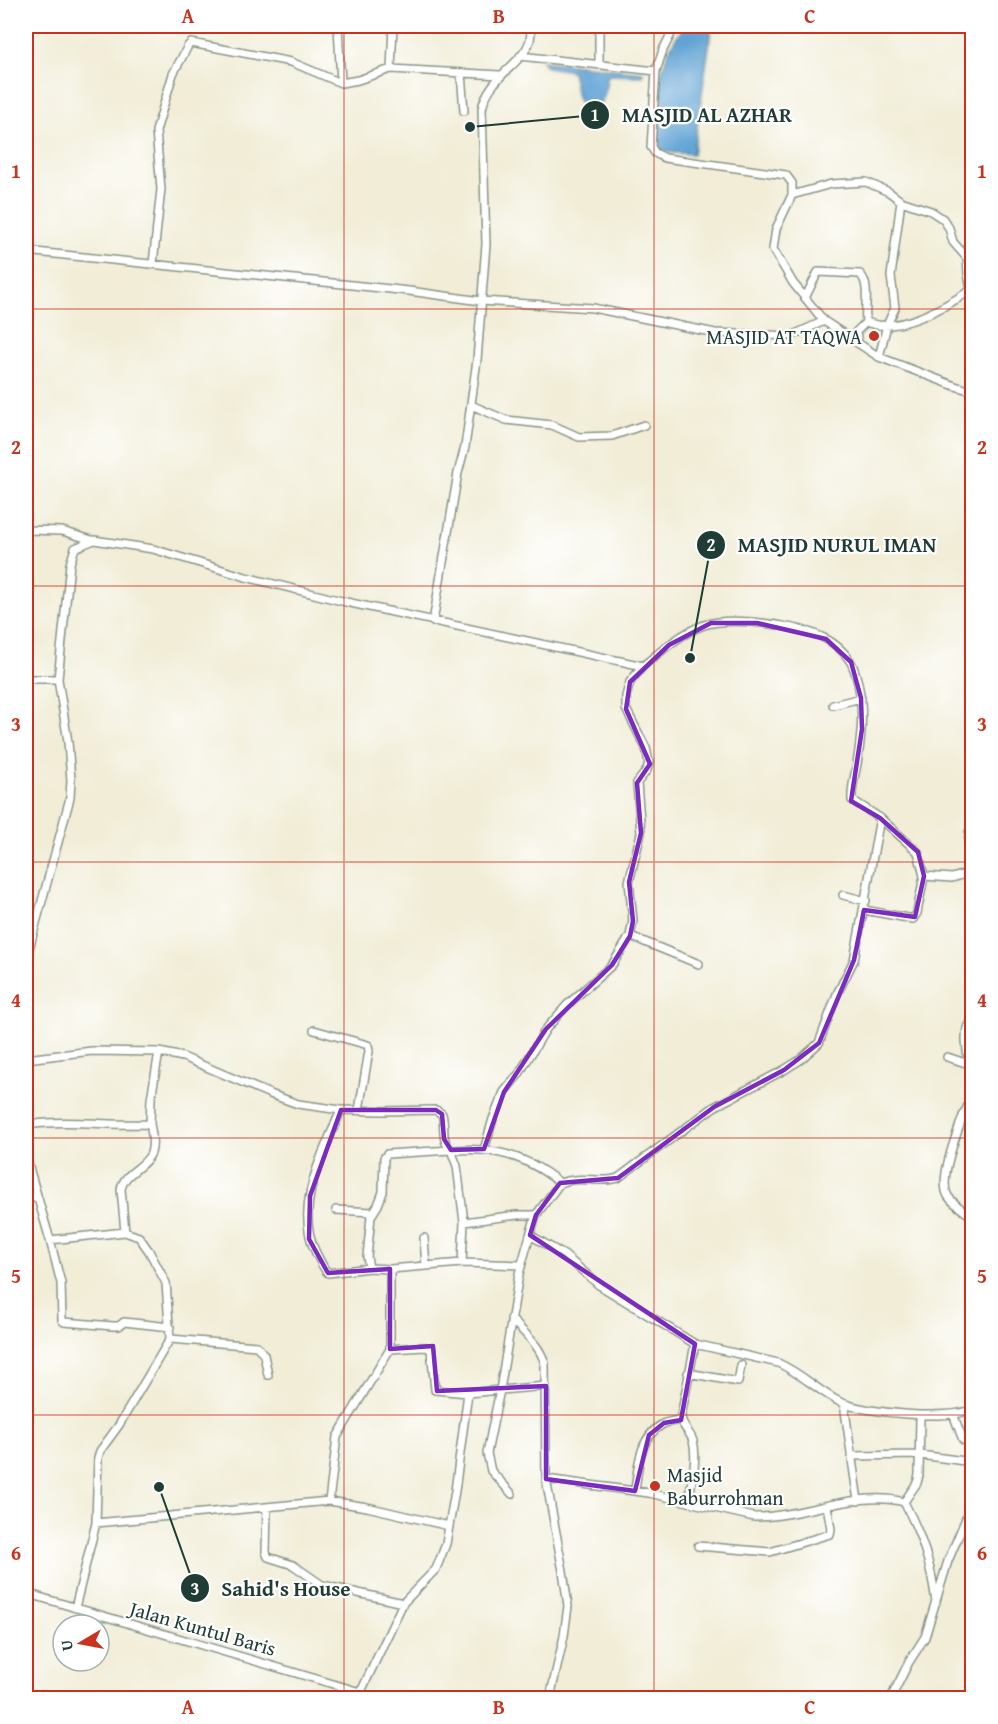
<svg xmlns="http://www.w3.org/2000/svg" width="998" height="1724" font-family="'Gentium Book Plus',serif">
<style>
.water{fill:#60a3d4;stroke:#407084;stroke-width:1.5}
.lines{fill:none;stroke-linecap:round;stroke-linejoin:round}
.minor-casing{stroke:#889586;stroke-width:10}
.minor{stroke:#fff;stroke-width:7}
.marked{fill:none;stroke:#7b2cbf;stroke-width:4.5;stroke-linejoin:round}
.grid{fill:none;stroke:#c8321e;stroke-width:1.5;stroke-opacity:0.55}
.poi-dot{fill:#c8321e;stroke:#fff;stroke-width:2}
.labels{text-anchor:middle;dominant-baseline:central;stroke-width:4.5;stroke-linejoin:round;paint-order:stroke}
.poi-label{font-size:20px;fill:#1f3d34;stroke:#fff;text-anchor:end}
.street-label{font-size:20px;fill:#1f3d34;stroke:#fff}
.leader{fill:none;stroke:#1f3d34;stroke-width:2}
.callout-dot{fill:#1f3d34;stroke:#fff;stroke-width:2}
.mark-label{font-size:18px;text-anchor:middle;font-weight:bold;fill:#fff}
.callout-label{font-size:21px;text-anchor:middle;font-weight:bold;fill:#1f3d34;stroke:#fff;stroke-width:4.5;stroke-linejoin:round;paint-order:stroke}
.neatline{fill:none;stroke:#c8321e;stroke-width:2}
.grid-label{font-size:20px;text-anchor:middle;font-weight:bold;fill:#c8321e}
</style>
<rect width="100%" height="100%" fill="#fff"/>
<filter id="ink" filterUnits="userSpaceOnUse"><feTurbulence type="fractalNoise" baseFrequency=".0167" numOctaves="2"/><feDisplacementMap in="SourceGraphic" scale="12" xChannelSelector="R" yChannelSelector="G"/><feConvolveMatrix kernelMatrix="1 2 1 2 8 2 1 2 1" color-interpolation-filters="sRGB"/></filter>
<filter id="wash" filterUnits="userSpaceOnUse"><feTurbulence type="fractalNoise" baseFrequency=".008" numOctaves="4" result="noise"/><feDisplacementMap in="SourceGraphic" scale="24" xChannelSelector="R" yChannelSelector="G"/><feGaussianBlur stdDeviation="1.35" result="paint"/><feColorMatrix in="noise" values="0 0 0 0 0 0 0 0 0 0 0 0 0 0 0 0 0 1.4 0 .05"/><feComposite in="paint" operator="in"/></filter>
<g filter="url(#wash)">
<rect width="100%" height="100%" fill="#f1edd7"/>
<path class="water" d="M686,26H712L693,154L664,152L655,145C658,105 655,56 686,26Z
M542,61L643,72L642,76L608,75C604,93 606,109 584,110L577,97L572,71L547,67Z"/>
</g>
<g filter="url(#ink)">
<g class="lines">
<defs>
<path id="minor" d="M338,26L341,83
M675,26L663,50L656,71L651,147L655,153L665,158L786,175L792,183V195L776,229L773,249L793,283L824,321L879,357L955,386L972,391
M520,56L656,71
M599,64V26
M391,69L393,26
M461,73L464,111
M792,195L831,184L866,182L889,192L901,201L931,211L943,219L949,228L953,242L967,258L968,274L972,293
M26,251L409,291L481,301L593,308L715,333L791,336L824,321
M153,264L161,189L156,131L173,74L188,46L191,43L291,62L341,83L358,80L391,69L500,75
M805,298L818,272L860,274C871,285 864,308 866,322C897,335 945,307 971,290
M858,343L856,332L866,322
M879,357L887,325L895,308L891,276L901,201
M471,405L506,420L552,425L579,437L612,436L644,425
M26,530L62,531L92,540
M433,622L458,473L465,447L477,360L486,244L482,109C488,76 523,65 530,40C531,35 531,30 531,26
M643,666C661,651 681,633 704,625C731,616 800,625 826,639C839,646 851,658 855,672C865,703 862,733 857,764C855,775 851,788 852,800L880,818L918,852L924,876L917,913L913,919L864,910
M26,679H58
M833,705L861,698
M924,876L952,878L965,874L968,866L969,832L972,829
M843,895L866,901
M630,936L699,964
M26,960L70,798L71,780L68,742L58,679L70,564L75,548L94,540L153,549L246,577L346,602L643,666L630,682L626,696V709L646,748L649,762L647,770L637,783L641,833L629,882L633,921L630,936L612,965L567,1005L546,1029L519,1074L504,1092L493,1119L484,1150
M972,1020C958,1031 973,1071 972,1090C972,1099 967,1108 963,1116C957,1134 938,1179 948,1196C953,1204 965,1211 972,1217
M314,1030L368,1045L369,1051L359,1110
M947,1057L972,1065
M26,1059L92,1051L159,1052L183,1057L270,1094L298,1104L341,1110L382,1111L436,1110L442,1114C446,1128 440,1139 451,1150C461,1150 471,1149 480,1150C511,1152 536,1163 560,1183L536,1215L530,1235
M341,1110C323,1154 293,1206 316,1253C320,1260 322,1267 328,1273L369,1268
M26,1125C67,1119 109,1126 150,1124L151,1099L159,1052
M26,1157L50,1240L125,1232L139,1237L149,1251L166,1283L170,1339L119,1425L100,1451L98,1458L96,1523L75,1608
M560,1183C581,1175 600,1184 618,1178L714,1107L784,1070L800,1060L819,1043L837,994L854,960L880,818
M26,1199L36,1197
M336,1210L373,1212
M125,1232L121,1189C124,1172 145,1168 151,1153C154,1144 152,1133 150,1124
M424,1238L426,1266
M50,1240L61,1283L62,1320L64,1322L113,1326H119L124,1322L170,1327
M462,1263L464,1222
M521,1265L462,1263L390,1269L369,1268L367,1257L371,1216L378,1205L383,1192L384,1158L387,1154L451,1150L457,1166L464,1222L517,1215H536
M390,1269V1349L425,1347L431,1349L435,1390L468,1393
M511,1319C524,1333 540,1345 545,1364L546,1479L649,1493L754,1517C801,1518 859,1489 904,1502C922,1536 931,1564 936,1602
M170,1339L257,1346L264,1355L268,1375
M688,1373L738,1382L741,1365
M844,1404L858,1501
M953,1414L963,1440L972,1443
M851,1456L920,1455L972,1462
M546,1479L563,1571L568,1606L564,1636L550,1698
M635,1491C638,1467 639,1437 663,1424C668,1421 676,1421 681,1420
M512,1494L491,1471L487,1453L500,1390L519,1274L530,1235L564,1255L599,1285L695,1344L778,1363C801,1373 818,1391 840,1402C863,1413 951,1421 972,1409
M329,1501L337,1437L390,1349
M688,1502C691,1484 698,1459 693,1441C690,1431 682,1429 681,1416L695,1344
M904,1502L917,1483L919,1475L920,1415
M267,1507L266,1552L268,1557L293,1565L322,1585L403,1603
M96,1523L329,1501L367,1507L449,1526
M698,1546L770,1552L830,1534L831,1529L827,1506
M26,1593L360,1692L369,1698
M358,1698L403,1603L436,1569L446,1544L455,1491L468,1393L546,1386
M891,1698L909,1662L925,1637L948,1561L972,1504"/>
</defs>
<use href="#minor" class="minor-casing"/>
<use href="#minor" class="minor"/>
</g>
</g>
<path class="marked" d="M711,623H757L826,639L851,662L861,698L862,729L851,801L880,818L918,852L924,876L915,917L864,910L854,960L819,1043L784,1070L714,1107L618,1178L560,1183L536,1215L530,1235L695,1344L681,1420L664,1423L649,1435L635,1491L546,1479V1386L437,1391L433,1346L390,1349V1269L328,1273L309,1239L310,1196L341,1110H436L442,1114L444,1139L451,1150L484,1149L504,1092L546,1029L612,965L630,936L633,921L629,882L641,833L637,783L650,764L626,709L630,682L669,645Z"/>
<path class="grid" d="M344,26V1698M654,26V1698M26,309H972M26,586H972M26,862H972M26,1138H972M26,1415H972"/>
<g class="poi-dot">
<circle cx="874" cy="336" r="6"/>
<circle cx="655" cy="1486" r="6"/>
</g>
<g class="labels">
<g class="poi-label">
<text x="862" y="336">MASJID AT TAQWA</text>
<text x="667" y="1474" text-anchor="start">Masjid<tspan x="667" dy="23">Baburrohman</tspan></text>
</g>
<g class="street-label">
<text transform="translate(203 1628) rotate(16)">Jalan Kuntul Baris</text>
</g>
</g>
<path class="leader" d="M470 127L595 115M690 658L711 545M159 1487L195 1588"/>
<g class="callout-dot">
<circle cx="470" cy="127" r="6"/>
<circle cx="690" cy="658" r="6"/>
<circle cx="159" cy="1487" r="6"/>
<circle cx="595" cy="115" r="15"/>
<circle cx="711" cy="545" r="15"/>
<circle cx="195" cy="1588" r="15"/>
</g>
<g class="mark-label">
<text x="595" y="121">1</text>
<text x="711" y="551">2</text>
<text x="195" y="1595">3</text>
</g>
<g class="callout-label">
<text x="707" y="122">MASJID AL AZHAR</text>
<text x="837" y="552">MASJID NURUL IMAN</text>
<text x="286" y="1596">Sahid's House</text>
</g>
<rect width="998" height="1724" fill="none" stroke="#fff" stroke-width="66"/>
<g transform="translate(81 1643) rotate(260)"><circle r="28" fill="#ffffff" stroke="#a5b1ae" stroke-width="1.5"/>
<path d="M0-4.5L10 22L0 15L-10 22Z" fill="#c8321e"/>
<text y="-9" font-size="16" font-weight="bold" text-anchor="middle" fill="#1f3d34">U</text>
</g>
<rect x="33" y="33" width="932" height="1658" class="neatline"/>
<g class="grid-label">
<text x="188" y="23">A</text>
<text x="499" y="23">B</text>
<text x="810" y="23">C</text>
<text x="16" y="178">1</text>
<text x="982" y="178">1</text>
<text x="16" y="454">2</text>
<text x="982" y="454">2</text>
<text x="16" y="731">3</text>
<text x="982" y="731">3</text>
<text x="16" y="1007">4</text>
<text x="982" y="1007">4</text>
<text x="16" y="1283">5</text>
<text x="982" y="1283">5</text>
<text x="16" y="1560">6</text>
<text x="982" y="1560">6</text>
<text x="188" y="1714">A</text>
<text x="499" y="1714">B</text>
<text x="810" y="1714">C</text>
</g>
</svg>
